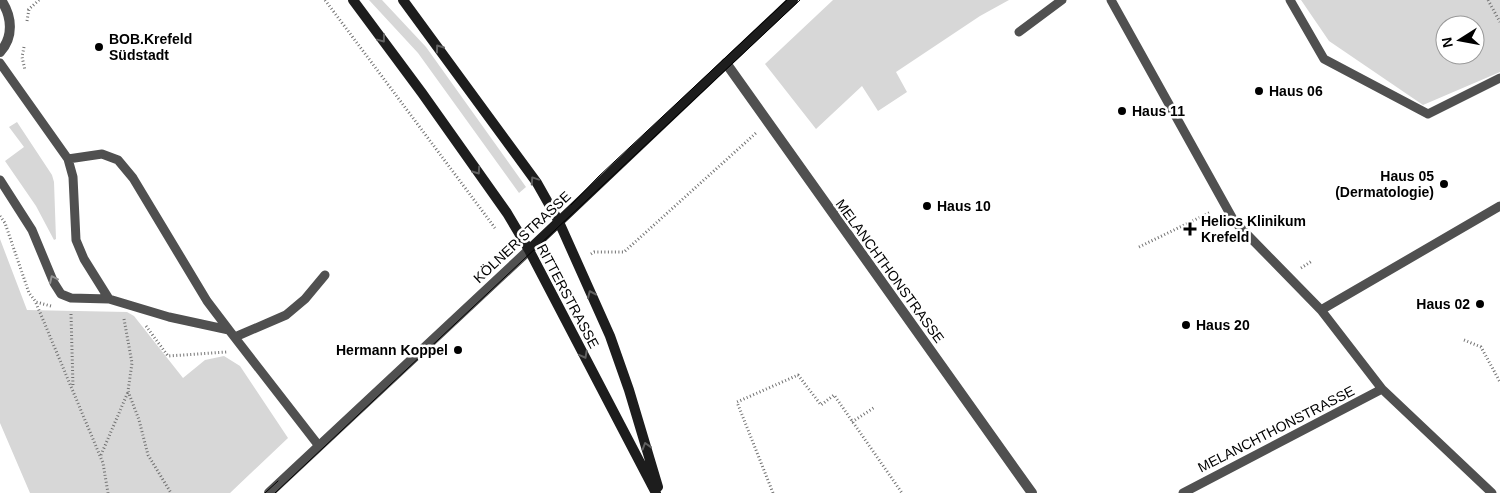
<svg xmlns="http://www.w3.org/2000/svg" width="1500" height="493" font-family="Helvetica,sans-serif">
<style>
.green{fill:#d7d7d7;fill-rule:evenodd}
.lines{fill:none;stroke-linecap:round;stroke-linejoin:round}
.path{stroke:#727272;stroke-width:3;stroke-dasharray:1 2.5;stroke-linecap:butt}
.service{stroke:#505050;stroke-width:9}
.minor{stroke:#505050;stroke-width:10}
.tertiary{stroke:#505050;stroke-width:10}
.secondary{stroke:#1d1d1d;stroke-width:10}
.tram{stroke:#000;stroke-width:1}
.oneway{stroke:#616161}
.oneway2{stroke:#969696}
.poi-dot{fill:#000;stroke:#fff;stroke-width:2}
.labels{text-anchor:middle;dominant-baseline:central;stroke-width:5;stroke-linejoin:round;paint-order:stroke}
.poi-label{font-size:14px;font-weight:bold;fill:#000;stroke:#fff;text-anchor:start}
.street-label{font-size:14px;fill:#000;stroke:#fff}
</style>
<rect width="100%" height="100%" fill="#fff"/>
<path class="green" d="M369,0H382L426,47L526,187L519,193L418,53Z
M833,0H1009L980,16L896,72L907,92L878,111L862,86L816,129L765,64Z
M1301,0H1500V72L1423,105L1329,41ZM1445,25H1475V55H1445Z
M17,122L52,175L54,182L56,239L54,240L36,206L5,161L24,147L9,127Z
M0,239L27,310L127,312L134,316L183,378L205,360L224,356L240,366L288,438L230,493H30L0,423Z"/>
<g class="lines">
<path class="path" d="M325,0L495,228
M1488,0L1500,22
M28,10L39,0
M27,21L29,9
M24,47L22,57L25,70
M0,216L5,223L29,293L36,302L51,306
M1139,247L1211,212
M591,254L594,252H624L756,133
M1301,268L1312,261
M36,303L103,463L108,493
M71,314L73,387
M124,319L132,363L128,391L139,420L148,455L171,493
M146,326L168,356L227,352
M1464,340L1481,347L1500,382
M852,422L875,407
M101,455L128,392
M773,493L737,402L798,375L821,405L834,395L902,493"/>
<path class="service" d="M1111,0L1234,221L1321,310L1382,389L1492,493
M1290,0L1324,59L1428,114L1500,78
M1019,32L1062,0
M0,63L68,159L73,177L76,240L84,259L109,299
M68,159L102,154L118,160L133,178L207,301L229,330
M0,180L32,230L54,283L61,294L71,298L109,299L169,317L229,330L319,446
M1321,310L1500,206
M235,337L286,315L305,299L325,275
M1183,493L1382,389"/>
<path class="minor" d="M0,52C14,37 12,16 1,0
M726,63L1032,493"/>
<path class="tertiary" d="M269,493L529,250"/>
<path class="secondary" d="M353,0L422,93L507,213L529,250L656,493
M403,0L537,183L559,222L610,336L629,390L658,487
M529,250L793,0"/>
<path class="tram" d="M571,205L599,176L787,0
M265,493L278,481
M275,493L800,0"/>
</g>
<defs><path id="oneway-chevron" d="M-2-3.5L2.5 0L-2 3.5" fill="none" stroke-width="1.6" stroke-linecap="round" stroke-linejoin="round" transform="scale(1.25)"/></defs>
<g class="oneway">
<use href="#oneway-chevron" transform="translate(382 39) rotate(53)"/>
<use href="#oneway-chevron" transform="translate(439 48) rotate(-126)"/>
<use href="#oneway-chevron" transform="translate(477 171) rotate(55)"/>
<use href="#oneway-chevron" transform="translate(534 180) rotate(-124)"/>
<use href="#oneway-chevron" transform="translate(591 294) rotate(-114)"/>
<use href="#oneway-chevron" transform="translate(584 355) rotate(62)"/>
<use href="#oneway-chevron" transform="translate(646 446) rotate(-107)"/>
</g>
<use class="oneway2" href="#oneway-chevron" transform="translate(53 279) rotate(-115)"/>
<g class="poi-dot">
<circle cx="99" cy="47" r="5"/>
<circle cx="1259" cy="91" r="5"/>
<circle cx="1122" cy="111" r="5"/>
<circle cx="1444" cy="184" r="5"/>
<circle cx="927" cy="206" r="5"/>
<path d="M1187.5 221.5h5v5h5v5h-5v5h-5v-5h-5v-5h5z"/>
<circle cx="1480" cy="304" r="5"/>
<circle cx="1186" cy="325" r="5"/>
<circle cx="458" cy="350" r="5"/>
</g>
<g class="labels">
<g class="poi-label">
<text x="109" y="39">BOB.Krefeld<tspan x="109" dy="16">Südstadt</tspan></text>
<text x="1269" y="91">Haus 06</text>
<text x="1132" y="111">Haus 11</text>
<text x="1434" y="176" text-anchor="end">Haus 05<tspan x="1434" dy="16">(Dermatologie)</tspan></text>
<text x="937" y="206">Haus 10</text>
<text x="1201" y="221">Helios Klinikum<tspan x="1201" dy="16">Krefeld</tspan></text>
<text x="1470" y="304" text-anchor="end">Haus 02</text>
<text x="1196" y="325">Haus 20</text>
<text x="448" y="350" text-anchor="end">Hermann Koppel</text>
</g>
<g class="street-label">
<text transform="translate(522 237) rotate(-43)">KÖLNER STRASSE</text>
<text transform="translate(890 271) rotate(54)">MELANCHTHONSTRASSE</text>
<text transform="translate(568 296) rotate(62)">RITTERSTRASSE</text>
<text transform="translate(1276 429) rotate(-27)">MELANCHTHONSTRASSE</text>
</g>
</g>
<g transform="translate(1460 40) rotate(259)"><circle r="24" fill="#ffffff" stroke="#999999"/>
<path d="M0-4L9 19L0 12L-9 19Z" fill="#000000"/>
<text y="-8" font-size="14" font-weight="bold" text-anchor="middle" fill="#000000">N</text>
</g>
</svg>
